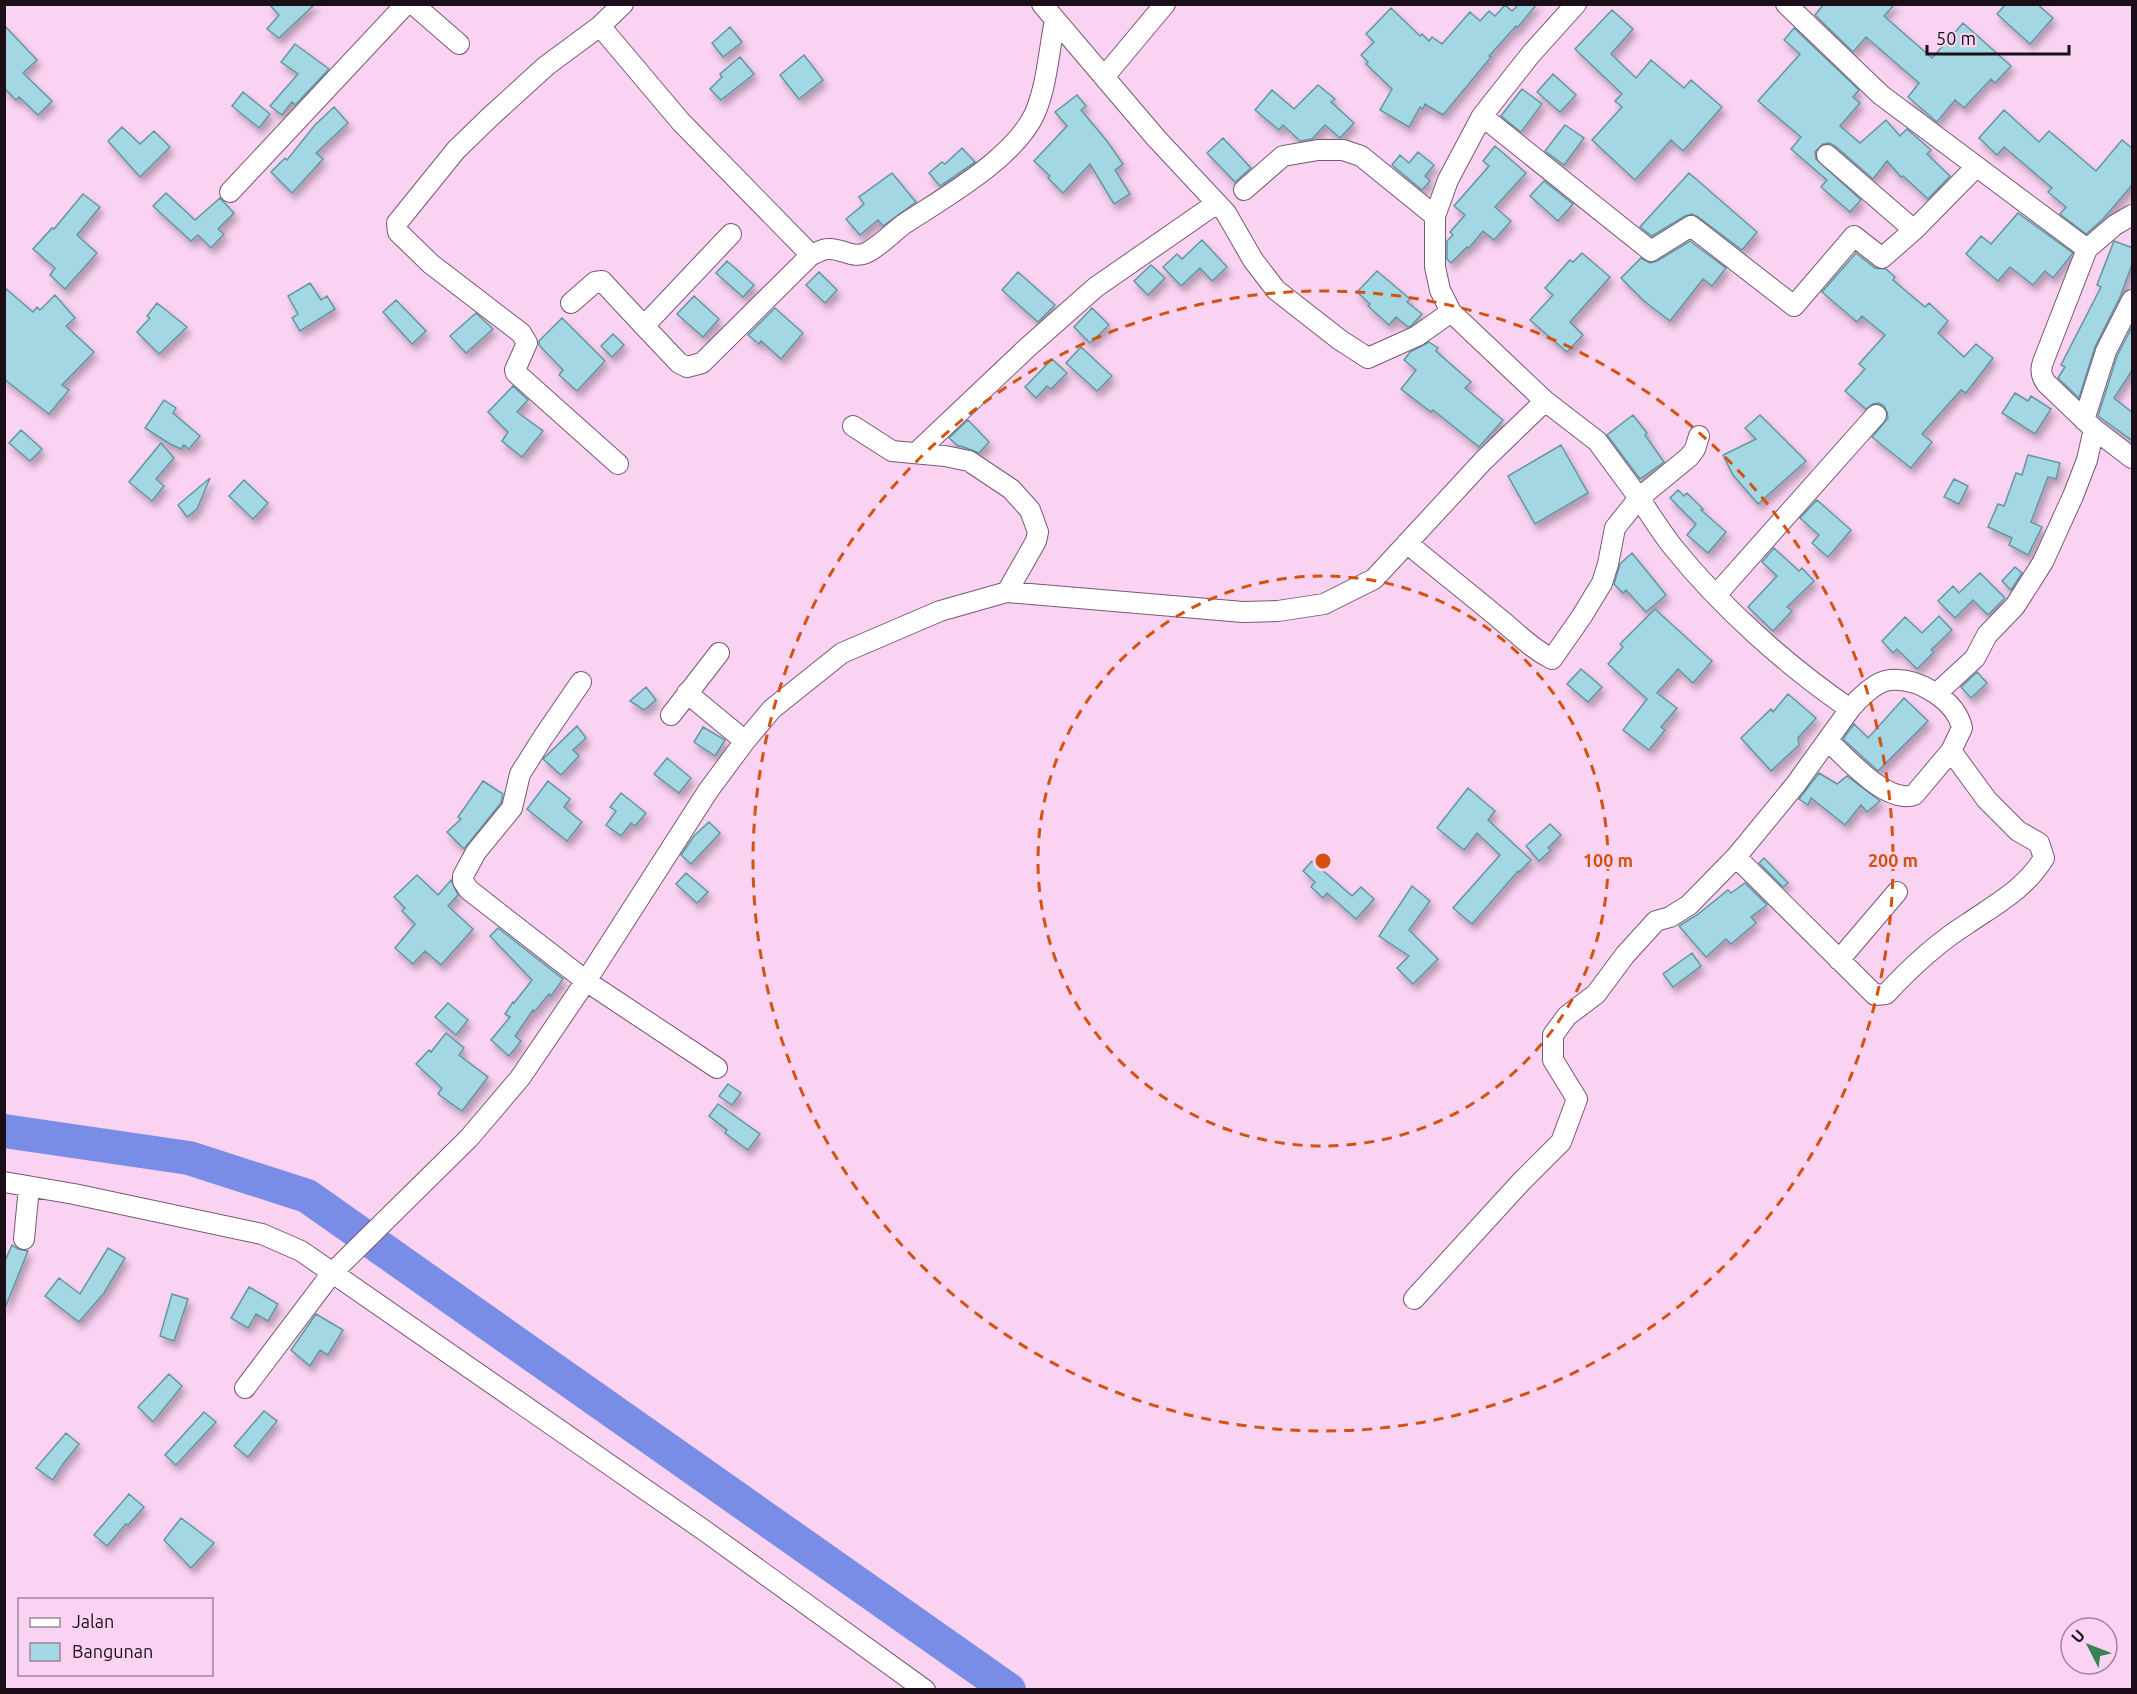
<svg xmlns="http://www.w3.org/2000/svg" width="2137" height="1694" font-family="Ubuntu,sans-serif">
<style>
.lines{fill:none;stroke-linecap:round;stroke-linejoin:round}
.river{stroke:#7a8de6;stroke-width:34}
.building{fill:#a2d7e3;stroke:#6396a2;stroke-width:1.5;filter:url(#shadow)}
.minor-casing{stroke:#795872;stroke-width:22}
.minor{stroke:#fff;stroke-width:20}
.ring{fill:none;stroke:#d3520d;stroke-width:3;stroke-dasharray:10 8}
.centre{fill:#d3520d;stroke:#f9d3f1;stroke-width:3}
.ring-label{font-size:18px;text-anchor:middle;font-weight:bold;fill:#d3520d;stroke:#f9d3f1;stroke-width:4.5;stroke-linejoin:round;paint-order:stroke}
</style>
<defs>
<filter id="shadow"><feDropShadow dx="3.5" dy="6" stdDeviation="3" flood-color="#0004"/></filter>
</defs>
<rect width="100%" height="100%" fill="#f9d3f1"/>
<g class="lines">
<path class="river" d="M4,1131L189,1158L307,1196L1009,1690"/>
</g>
<path class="building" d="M269,4H315L279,38L267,29L279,15Z
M1519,4H1537L1517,28L1516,26L1489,56L1491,57L1443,115L1425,104L1423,109L1420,107L1409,127L1380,110L1392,89L1366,64L1368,62L1361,55L1374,42L1366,34L1391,8L1420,36L1422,34L1429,41L1432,37L1442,44L1470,12L1480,21L1489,11L1495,16L1505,5L1512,11Z
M1824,4H1895L1884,16L1932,58L1963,23L2011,66L1995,83L1991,79L1964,108L1955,100L1937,122L1908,97L1919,83L1866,37L1853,52L1815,15Z
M2006,4H2037L2053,18L2030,44L1997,14Z
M1612,10L1633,29L1611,54L1636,78L1651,60L1684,88L1691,80L1722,107L1683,151L1671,140L1635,180L1592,140L1622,107L1615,101L1622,94L1575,49Z
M4,25L37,60L23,73L52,101L38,115L19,97L16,100L4,88Z
M730,27L742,42L723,57L712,43Z
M1794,28L1859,90L1853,97L1860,103L1840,126L1860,143L1886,120L1900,136L1907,129L1931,150L1927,154L1950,176L1928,199L1903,176L1901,177L1887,161L1873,179L1835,146L1829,143L1823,144L1815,152L1816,159L1861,200L1850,212L1821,187L1827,180L1791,149L1801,137L1758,101L1800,54L1784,40Z
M295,44L329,69L295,105L292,102L282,115L270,106L298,74L281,62Z
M804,55L823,80L799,99L780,75Z
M740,57L754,74L721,100L710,89L722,77L720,74Z
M1553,74L1576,95L1560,112L1537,92Z
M1318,85L1335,99L1331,102L1354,123L1340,138L1325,125L1312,139L1300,141L1283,125L1279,130L1255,110L1272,90L1294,109Z
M1522,89L1542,104L1521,132L1501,116Z
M243,92L270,114L259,128L232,106Z
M1077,95L1086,106L1081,110L1107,141L1123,164L1115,170L1130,194L1114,204L1090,164L1063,193L1048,178L1050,176L1034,161L1067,126L1055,112Z
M334,107L348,123L316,153L323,159L292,193L271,172L285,158L287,160L315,125Z
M2004,110L2039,142L2049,131L2096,171L2122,140L2133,149V184L2103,219L2086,234L2060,214L2066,207L2048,192L2052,188L2004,147L1997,155L1979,138Z
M1565,125L1584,138L1564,165L1545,151Z
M122,127L140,144L154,131L170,147L140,177L108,141Z
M1223,138L1251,168L1235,182L1207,153Z
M1495,146L1526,173L1495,207L1511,221L1494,240L1483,231L1469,248L1467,247L1451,263L1447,259V241L1453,235L1450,232L1465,215L1454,206L1489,166L1483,161Z
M962,148L975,162L940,186L929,173L942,162L945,164Z
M1418,152L1434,165L1425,176L1430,181L1422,190L1392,165L1400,155L1409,163Z
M892,173L916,202L883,226L878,220L860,235L846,219L864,204L859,197Z
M1689,173L1757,232L1742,250L1698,217L1692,214L1685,216L1652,236L1640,227Z
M1544,181L1573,204L1558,221L1530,196Z
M166,193L195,220L220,198L234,213L218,229L224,234L211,248L198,235L191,241L153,206Z
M83,194L100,207L77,235L97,253L65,289L50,275L55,268L33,249L52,228L54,229Z
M2018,213L2073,253L2053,278L2045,271L2033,285L2010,267L1998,281L1966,254L1981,236L1991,244Z
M1202,240L1227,267L1212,281L1200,268L1181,286L1163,267L1177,254L1182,259Z
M1690,241L1726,268L1712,286L1703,279L1670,321L1644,301L1621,278L1641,258L1650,263L1657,261Z
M2114,241L2133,248V262L2120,297L2095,347L2079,398L2058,378L2065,367L2061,365L2101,287L2097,285Z
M1582,253L1610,277L1570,322L1583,335L1567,352L1530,320L1553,295L1545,288L1570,260L1573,262Z
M1856,253L1875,268L1886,269L1895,277L1893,280L1925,307L1929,303L1948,321L1938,333L1964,357L1976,344L1993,358L1966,393L1961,390L1922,434L1932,442L1911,468L1872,437L1888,418L1887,412L1884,406L1879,403L1873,404L1866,409L1845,391L1865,369L1859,364L1885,335L1862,316L1857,322L1822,292Z
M727,261L754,285L743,297L716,273Z
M1151,265L1165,278L1148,295L1134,281Z
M1377,271L1410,299L1407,302L1422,314L1411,326L1408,327L1396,317L1389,325L1368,306L1370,304L1357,292Z
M819,272L837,290L825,303L806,285Z
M1018,272L1055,305L1038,322L1002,290Z
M310,283L321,300L327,296L335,309L300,331L292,318L298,314L288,296Z
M4,287L33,312L37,307L40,310L55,295L75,318L66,326L94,352L62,385L69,390L49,414L4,379Z
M694,296L719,319L703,337L677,314Z
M396,300L426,331L412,344L383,312Z
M157,303L187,327L159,354L137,332L150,318L147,316Z
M775,308L803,333L781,359L761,341L759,344L748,335Z
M1092,308L1109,325L1090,343L1074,327Z
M476,313L493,329L466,353L450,336Z
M562,318L605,361L577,391L559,375L563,370L539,345V341Z
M2133,325V369L2114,398L2133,413V441L2098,416L2117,356Z
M613,334L624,345L612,357L601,346Z
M1429,342L1438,348L1436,351L1471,382L1465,388L1503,420L1479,447L1433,410L1431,412L1401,389L1416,370L1404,360L1410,352Z
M1081,347L1112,376L1097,391L1066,363Z
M1052,359L1067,373L1051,389L1047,386L1036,398L1025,387Z
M513,386L528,400L517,412L543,431L522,457L502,441L508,432L488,412Z
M2015,393L2028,401L2031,396L2051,409L2035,434L2002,413Z
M164,400L176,408L173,413L200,436L189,449L184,445L181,449L170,444L145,428Z
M1633,415L1647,433L1645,435L1664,462L1640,479L1607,435Z
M1760,415L1806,461L1758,504L1733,475L1723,455L1756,439L1745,428Z
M968,420L989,442L979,453L961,446H958L949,438Z
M21,430L42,449L30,461L9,443Z
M161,443L174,458L156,479L164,486L152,501L129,482Z
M1561,445L1588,493L1535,524L1508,476Z
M2028,455L2060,463L2056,479L2048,477L2031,522L2042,527L2028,555L2009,545L2012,538L1988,527L1998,504L2004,506L2016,473L2022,475Z
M210,478L197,509L187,517L178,505Z
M1954,479L1968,486L1959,504L1944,497Z
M244,480L268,503L253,519L229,496Z
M1678,490L1684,496L1687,493L1703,509L1701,510L1726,532L1708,553L1687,535L1696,524L1670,498Z
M1817,500L1851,530L1828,557L1812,543L1819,535L1800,518Z
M1774,548L1799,571L1802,568L1814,581L1787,607L1792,611L1773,631L1748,607L1777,576L1762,562Z
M1632,553L1666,595L1646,612L1626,590L1623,593L1614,584L1620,564Z
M2015,567L2022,573L2011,590L2002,581Z
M1980,573L2005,598L1988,615L1973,600L1955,618L1938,601L1953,586L1959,593Z
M1655,609L1712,661L1693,683L1678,669L1657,693L1677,708L1661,727L1665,730L1649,750L1623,730L1647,699L1608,664L1623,647L1620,644Z
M1939,616L1952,630L1931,650L1934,652L1917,669L1897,649L1893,653L1882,641L1905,617L1922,633Z
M1581,669L1602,687L1588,702L1567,684Z
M1977,672L1987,683L1971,698L1961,687Z
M646,687L656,700L644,710L630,701Z
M1788,694L1816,718L1798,738L1799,745L1771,771L1741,738L1771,709L1773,712Z
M1904,698L1928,721L1878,771L1843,739L1854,724L1868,738Z
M577,726L586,738L573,750L579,756L561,775L543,759Z
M703,727L725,740L715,756L694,742Z
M667,758L691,778L679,793L654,774Z
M1819,773L1837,784L1847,776L1880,801L1867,812L1861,805L1845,825L1811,798L1808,805L1799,799Z
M483,781L503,794L501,803L464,849L447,832L461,819L458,817Z
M548,781L570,799L564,807L582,822L567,841L527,809Z
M1468,788L1495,811L1488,820L1531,860L1519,872L1518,871L1472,924L1453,908L1500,855L1477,833L1464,850L1437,828Z
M621,793L646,813L635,826L631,823L621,836L606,825L616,811L610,807Z
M709,822L720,833L691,864L681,855L694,836Z
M1550,824L1561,835L1548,848L1551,850L1539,861L1526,846Z
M1764,858L1788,883L1783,887L1759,863Z
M1312,861L1352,896L1361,887L1374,899L1356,919L1327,893L1323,898L1311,887L1315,882L1303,871Z
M686,873L708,892L697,903L676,884Z
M417,875L438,895L451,880L458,895L448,906L473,929L441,965L425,951L413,964L395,948L415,924L402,911L405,908L394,897Z
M1745,883L1767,905L1751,917L1756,923L1731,944L1726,939L1706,957L1679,926L1697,915L1728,890L1731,893Z
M1412,886L1430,901L1409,930L1438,959L1413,984L1397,968L1409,956L1379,936Z
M498,928L563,979L551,996L549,994L534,1012L533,1010L515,1036L521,1041L509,1056L491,1040L510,1017L505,1014L513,1002L514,1003L532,980L490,936Z
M1692,953L1701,966L1673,987L1663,974Z
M448,1003L468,1020L456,1035L435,1017Z
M446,1033L464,1048L459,1055L488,1077L462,1111L438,1094L442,1088L416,1064L429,1050L431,1052Z
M728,1084L741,1093L732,1105L719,1096Z
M718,1104L760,1134L748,1150L725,1133L727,1130L709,1116Z
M12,1245L18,1249L28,1251L5,1308L4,1263Z
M108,1248L125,1258L104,1293L79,1322L45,1296L59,1278L80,1294Z
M249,1287L278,1304L268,1321L256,1314L248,1328L231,1318Z
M172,1294L188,1299L174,1341L160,1336Z
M316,1314L343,1330L328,1355L320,1350L310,1366L291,1350Z
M169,1374L182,1386L153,1422L138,1407Z
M264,1411L277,1421L248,1457L234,1446Z
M204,1412L216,1422L176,1465L165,1455Z
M66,1433L79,1444L63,1464L53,1480L36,1468Z
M129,1494L144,1507L128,1525L126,1524L107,1546L94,1535Z
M181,1518L214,1543L191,1568L164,1540Z"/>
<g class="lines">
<defs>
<path id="minor" d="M413,4L459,44
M623,4L600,26L681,122L811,255
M1042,4L1156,138L1226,213L1253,260L1276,290L1340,340L1368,358L1417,336L1451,312
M1786,4L1881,95L2087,249L2115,225L2132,215
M600,26L546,66L490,117L456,150L397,223L398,232L431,264L521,333L527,343L515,370L516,373L618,464
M1104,77L1165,4
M1482,116L1651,251L1691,226L1794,306L1854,236L1882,258L1914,230
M1827,155L1914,230L1976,167
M1244,190L1283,156L1318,150H1343L1361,156L1435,216
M230,192L406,4
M731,234L644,326L679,363L687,367L702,363L811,255C817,253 822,249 828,249C843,248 853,260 868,252C881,245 892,233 904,224C945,197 1015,158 1035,113C1047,85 1049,50 1055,20
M2087,249L2043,362C2040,370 2041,376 2046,383L2094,429L2132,458
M571,303L595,282L602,281L644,326
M2084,420L2106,351L2132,300
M853,426L892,451L945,456L969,461L1011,489L1030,510L1038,532L1036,541L1007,592
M1699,436L1695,449L1689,457L1639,498C1650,514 1661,532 1673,547C1721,607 1787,666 1850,709C1858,699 1876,681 1890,680C1919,677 1956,701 1962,728L1951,751L1914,795C1886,804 1847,758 1828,741
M916,453L1028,347L1096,287L1217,203
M1407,543C1438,569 1470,594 1501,620C1518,634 1532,649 1552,659L1582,616L1602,583L1608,564L1615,528L1639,498L1597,441L1545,401L1451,312L1440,290L1435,267V216L1448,180L1482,116L1531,54L1576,4
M1716,595L1876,415
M581,682L544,736L520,774L512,808L476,852L463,876V881L469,890L586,981L717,1068
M687,693L745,741
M1937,693L1975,658L1987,635L2015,606L2043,562L2073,496L2087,460L2094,429
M671,715L719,653
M1736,857L1875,995L1886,994C1910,968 1937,943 1967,924C1996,904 2025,889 2044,858L2039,843L2018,831L1987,800L1951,751
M1839,960L1897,892
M4,1182L74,1194L262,1234L301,1251L705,1531L925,1690
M24,1239L29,1187
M1414,1299L1521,1182L1561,1142L1577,1099L1553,1060V1035L1567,1016L1596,994L1625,955L1656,921L1670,917L1689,905L1736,857L1796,784L1850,709
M245,1388L332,1273L469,1138L520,1078L586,981L708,791L745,741L772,709L842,653L940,611L1007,592L1243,612L1278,611L1324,604L1374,579L1483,461L1545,401"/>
</defs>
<use href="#minor" class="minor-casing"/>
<use href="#minor" class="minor"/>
</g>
<g class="ring">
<circle cx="1323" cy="861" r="285"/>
<circle cx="1323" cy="861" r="570"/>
</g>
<circle cx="1323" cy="861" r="9" class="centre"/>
<g class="ring-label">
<text x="1608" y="867">100 m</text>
<text x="1893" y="867">200 m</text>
</g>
<rect width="2137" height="1694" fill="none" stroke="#1a0e18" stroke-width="12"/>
<rect x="18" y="1598" width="195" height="78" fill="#f9d3f1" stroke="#a0849a" stroke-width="1.5"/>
<rect x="30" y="1618" width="30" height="9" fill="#ffffff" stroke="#a0849a" stroke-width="1.5"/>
<text x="72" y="1628" font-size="18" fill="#1a0e18">Jalan</text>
<rect x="30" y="1643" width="30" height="18" fill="#a2d7e3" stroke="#a0849a" stroke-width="1.5"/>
<text x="72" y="1658" font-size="18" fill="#1a0e18">Bangunan</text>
<g transform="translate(2089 1646) rotate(312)"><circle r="28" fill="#f9d3f1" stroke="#a0849a" stroke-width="1.5"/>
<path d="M0-4.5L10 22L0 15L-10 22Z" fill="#368453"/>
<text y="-9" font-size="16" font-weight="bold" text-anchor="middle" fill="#1a0e18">U</text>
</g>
<path d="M1927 45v9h142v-9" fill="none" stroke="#1a0e18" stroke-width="3"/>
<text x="1936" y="45" font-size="18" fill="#1a0e18" stroke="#f9d3f1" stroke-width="4.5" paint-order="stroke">50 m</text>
</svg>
